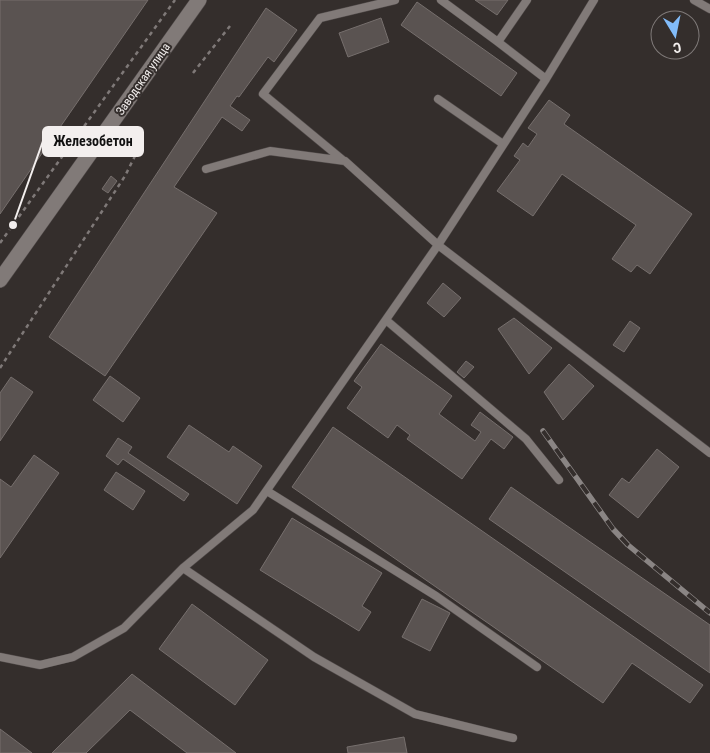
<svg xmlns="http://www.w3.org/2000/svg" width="710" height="753" font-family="'Roboto Condensed',sans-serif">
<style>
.building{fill:#5a5351;stroke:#766f6d}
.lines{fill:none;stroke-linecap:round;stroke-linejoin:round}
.lane-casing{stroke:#504a49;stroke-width:9}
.secondary-casing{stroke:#504a49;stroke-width:16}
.path{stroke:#7f7978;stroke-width:2.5;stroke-dasharray:4 4;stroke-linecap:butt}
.lane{stroke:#817a78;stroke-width:8}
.secondary{stroke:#817a78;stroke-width:15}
.rail-casing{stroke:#8a8584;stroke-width:5.5}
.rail{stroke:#342e2c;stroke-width:4;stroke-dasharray:11;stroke-linecap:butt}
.labels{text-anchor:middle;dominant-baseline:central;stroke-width:4;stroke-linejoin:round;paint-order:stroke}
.street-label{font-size:12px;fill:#f3efee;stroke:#342e2c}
.leader{fill:none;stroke:#f3efee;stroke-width:2}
.callout-dot{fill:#f3efee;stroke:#342e2c;stroke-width:2}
.callout{fill:#f3efee;stroke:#f3efee;stroke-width:2}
.callout-label{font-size:14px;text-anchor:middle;font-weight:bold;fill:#111}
</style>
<rect width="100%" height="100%" fill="#342e2c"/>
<path class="building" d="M0,0H148L0,214Z
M475,0H508L497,15Z
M417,2L517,73L501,96L401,25Z
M266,8L297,30L274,62L268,57L239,97L237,96L230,106L250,120L242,131L222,117L174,187L217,213L105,376L49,337Z
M381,18L389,42L348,57L339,33Z
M549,100L570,115L564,124L692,214L650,274L637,265L631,272L612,259L636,225L562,174L533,216L497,191L520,160L514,156L523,143L528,147L537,134L528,128Z
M111,176L117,181L108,193L102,189Z
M443,283L461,298L444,317L427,303Z
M514,318L552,348L529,374L498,329Z
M630,321L640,328L624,352L613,345Z
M381,344L452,396L439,414L475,441L481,432L471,425L480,412L513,437L504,449L491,439L462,479L407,439L410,435L397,425L388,438L347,408L362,387L354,381Z
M466,361L474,367L464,378L457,372Z
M569,364L594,386L563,420L544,392Z
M110,376L140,398L123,422L93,400Z
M11,377L33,392L0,441V393Z
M189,425L229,452L233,446L262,466L237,504L167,457Z
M333,427L703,685L690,703L632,663L603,703L292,487Z
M118,438L132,447L128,453L189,494L184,501L123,459L118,465L106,456Z
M657,449L679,467L638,518L609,495L622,478L629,483Z
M34,455L59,473L0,558V479L11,487Z
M116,472L145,491L133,510L104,490Z
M511,487L710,625V673L489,519Z
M292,518L382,573L362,606L371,612L359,631L260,570Z
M422,599L450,613L430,651L402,637Z
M192,604L268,660L235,705L159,649Z
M132,674L236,753H187L130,710L86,753H52Z
M0,729L32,753H0Z
M404,737L407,753H348L347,747Z"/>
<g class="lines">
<defs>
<path id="lane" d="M441,0L498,42
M527,0L498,42L546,79L594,0
M694,0L710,9
M438,99L503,144
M344,161L263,94L320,18L395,0
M206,169L270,151L345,161L438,245L710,453
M386,320L526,439L559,480
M267,491L436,596L537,667
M183,568L314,657L415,714L513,738
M0,657L40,665L73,657L124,628L183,568L253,510L438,245L546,79"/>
<path id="secondary" d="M0,280L199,0"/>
</defs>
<use href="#lane" class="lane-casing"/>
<use href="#secondary" class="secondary-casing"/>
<path class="path" d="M193,73L230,26
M0,243L175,0
M0,368L125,176L140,146"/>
<use href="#lane" class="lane"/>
<use href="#secondary" class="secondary"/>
<defs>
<path id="rail" d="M543,431L613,529L628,545L710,613"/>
</defs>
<use href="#rail" class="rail-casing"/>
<use href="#rail" class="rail"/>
</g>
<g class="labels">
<g class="street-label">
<text transform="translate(143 79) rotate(-55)">Заводская улица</text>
</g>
</g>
<path class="leader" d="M13 225L43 141"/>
<circle class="callout-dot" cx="13" cy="225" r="5"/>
<rect class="callout" x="43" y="127" width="100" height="29" rx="5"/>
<g class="callout-label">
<text x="93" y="146">Железобетон</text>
</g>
<g transform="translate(675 35) rotate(170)"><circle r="24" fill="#342e2c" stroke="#807b7a"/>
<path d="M0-4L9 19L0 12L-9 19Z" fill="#82bcfa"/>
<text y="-8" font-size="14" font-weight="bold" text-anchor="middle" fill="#f3efee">С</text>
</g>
</svg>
